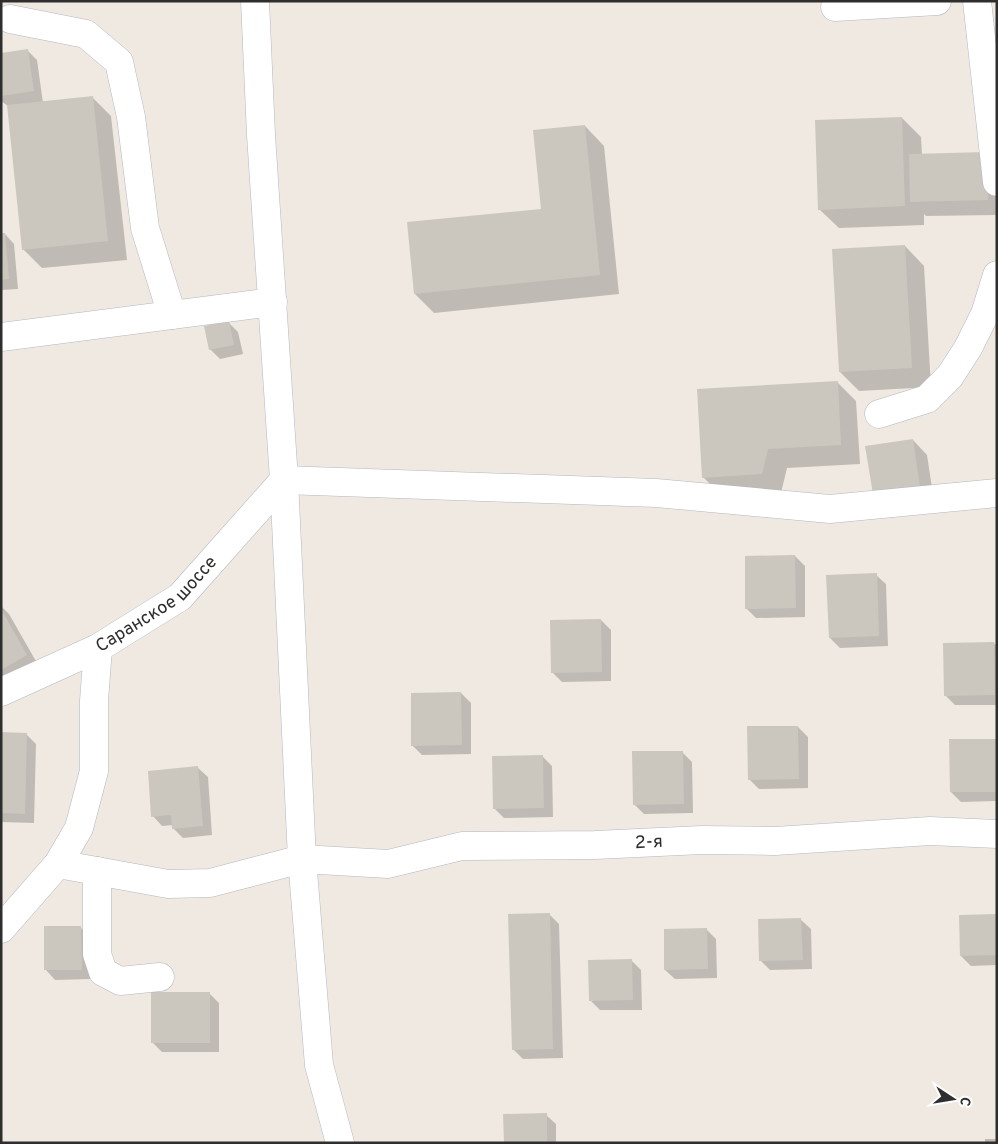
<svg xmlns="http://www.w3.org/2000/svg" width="998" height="1144" font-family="Overpass,sans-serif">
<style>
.shadow{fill:#0003}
.building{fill:#cbc7bf}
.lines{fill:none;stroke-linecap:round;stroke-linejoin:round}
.minor-casing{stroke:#b4b7c1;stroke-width:29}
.minor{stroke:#fff;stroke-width:28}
.labels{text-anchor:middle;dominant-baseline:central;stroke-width:4;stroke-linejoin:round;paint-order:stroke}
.street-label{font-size:18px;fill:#2e2e2e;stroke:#fff}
</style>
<rect width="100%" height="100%" fill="#efe9e1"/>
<path class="shadow" d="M27,50L37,60L43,103L92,97L111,116L127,260L42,268L23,249L8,106L1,101V54Z
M902,118L921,137L922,155L997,164V215L926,216L924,214V225L839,228L819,209Z
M585,126L604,146L619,294L434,313L415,294L542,210Z
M1,234H5L14,244L18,289L1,290Z
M905,246L924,266L931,387L859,391L840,372Z
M229,323L238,332L243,354L220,359L210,349Z
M837,382L856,401L860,464L787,468L781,493L722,496L703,477Z
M913,440L927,455L934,501L889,508Z
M795,556L805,566V617L756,618L746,608Z
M876,575L886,584L888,646L840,648L830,638Z
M1,606L9,614L41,670L1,692Z
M601,620L611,630V681L562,682L552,672Z
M994,643L997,646V705H955L945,695Z
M461,693L471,703V754L422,755L412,745Z
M798,727L808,737V788L759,789L749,779Z
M1,733L26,734L36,744L34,823L1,822Z
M997,740V801L961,802L951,792Z
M682,752L692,762L693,813L644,814L634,804Z
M542,756L552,766L553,817L504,818L494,808Z
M198,768L208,777L212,835L183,838L173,828V825L162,826L153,816Z
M549,914L559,924L563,1058L523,1059L513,1049Z
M997,915V965L971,966L961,956Z
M801,920L811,929L812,969L770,970L760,960Z
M80,927L90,937L91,979L55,980L46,970Z
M706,929L716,939L717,978L675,979L665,970Z
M631,960L641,970L642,1010H600L591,1001Z
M209,993L219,1003V1052H162L152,1042Z
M546,1115L556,1124V1143H505Z
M985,1139H997V1143H985Z"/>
<path class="building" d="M28,49L34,91L1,96V53Z
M93,96L108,241L22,250L7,105Z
M902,117L905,206L818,210L815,120Z
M585,125L600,275L414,294L407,222L541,209L533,130Z
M987,152L988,200L910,202L909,154Z
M1,233H5L9,279L1,280Z
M905,245L912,368L839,372L832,249Z
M229,321L234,345L209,350L204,326Z
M838,381L841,445L768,449L762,474L702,478L697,389Z
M913,439L920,487L873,494L865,446Z
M795,555L796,608L745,609V556Z
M877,573L879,636L829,638L826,575Z
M1,609L27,655L1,670Z
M601,619L602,672L551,673L550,620Z
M994,642L995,695L944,696L943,643Z
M461,692L462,745L411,746V693Z
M747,726H798L799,779L748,780Z
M1,732L27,733L25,814L1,813Z
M949,739H997V792H950Z
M632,751H683L684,804L633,805Z
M543,755L544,808L493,809L492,756Z
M198,766L203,826L172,829L171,815L151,817L148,771Z
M550,913L553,1049L512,1050L508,914Z
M997,914V955L960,956L959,915Z
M801,918L803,960L759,961L758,919Z
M44,926H81L82,970H44Z
M707,928L708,969L664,970V929Z
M632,959L633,1000L589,1001L588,960Z
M151,992H210V1043H151Z
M547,1113V1143H504L503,1114Z"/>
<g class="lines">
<defs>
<g id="minor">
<path d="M255,1L261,135L284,480L302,859L319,1065L340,1143"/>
<path d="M977,1L997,182"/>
<path d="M835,7L937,1"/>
<path d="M10,19L86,34L119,62L131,117L145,228L172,315"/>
<path d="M1,337L273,302"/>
<path d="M879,414L927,399L950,376L968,348L985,314L997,275"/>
<path id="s1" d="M1,692L98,648L180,597L284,480L656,493L830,509L997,493"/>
<path id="s2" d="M58,864L168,884L210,883L302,859L388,864L462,846L595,845L702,840L775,841L930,831L997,834"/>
<path d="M97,871V954L103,972L120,981L160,977"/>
<path d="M1,929L58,864L79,828L94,771V701L98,648"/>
</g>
</defs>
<use href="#minor" class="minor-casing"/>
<use href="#minor" class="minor"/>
</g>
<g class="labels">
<g class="street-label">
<text stroke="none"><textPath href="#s1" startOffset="180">Саранское шоссе</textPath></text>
<text stroke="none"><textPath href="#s2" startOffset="598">2-я</textPath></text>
</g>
</g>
<rect width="998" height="1144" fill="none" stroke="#2e2e2e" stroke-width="5"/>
<g transform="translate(953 1099) rotate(102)" stroke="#ffffff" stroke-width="4" paint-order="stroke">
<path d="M0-4L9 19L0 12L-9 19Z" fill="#2e2e2e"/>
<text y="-8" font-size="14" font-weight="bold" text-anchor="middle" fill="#2e2e2e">С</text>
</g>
</svg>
